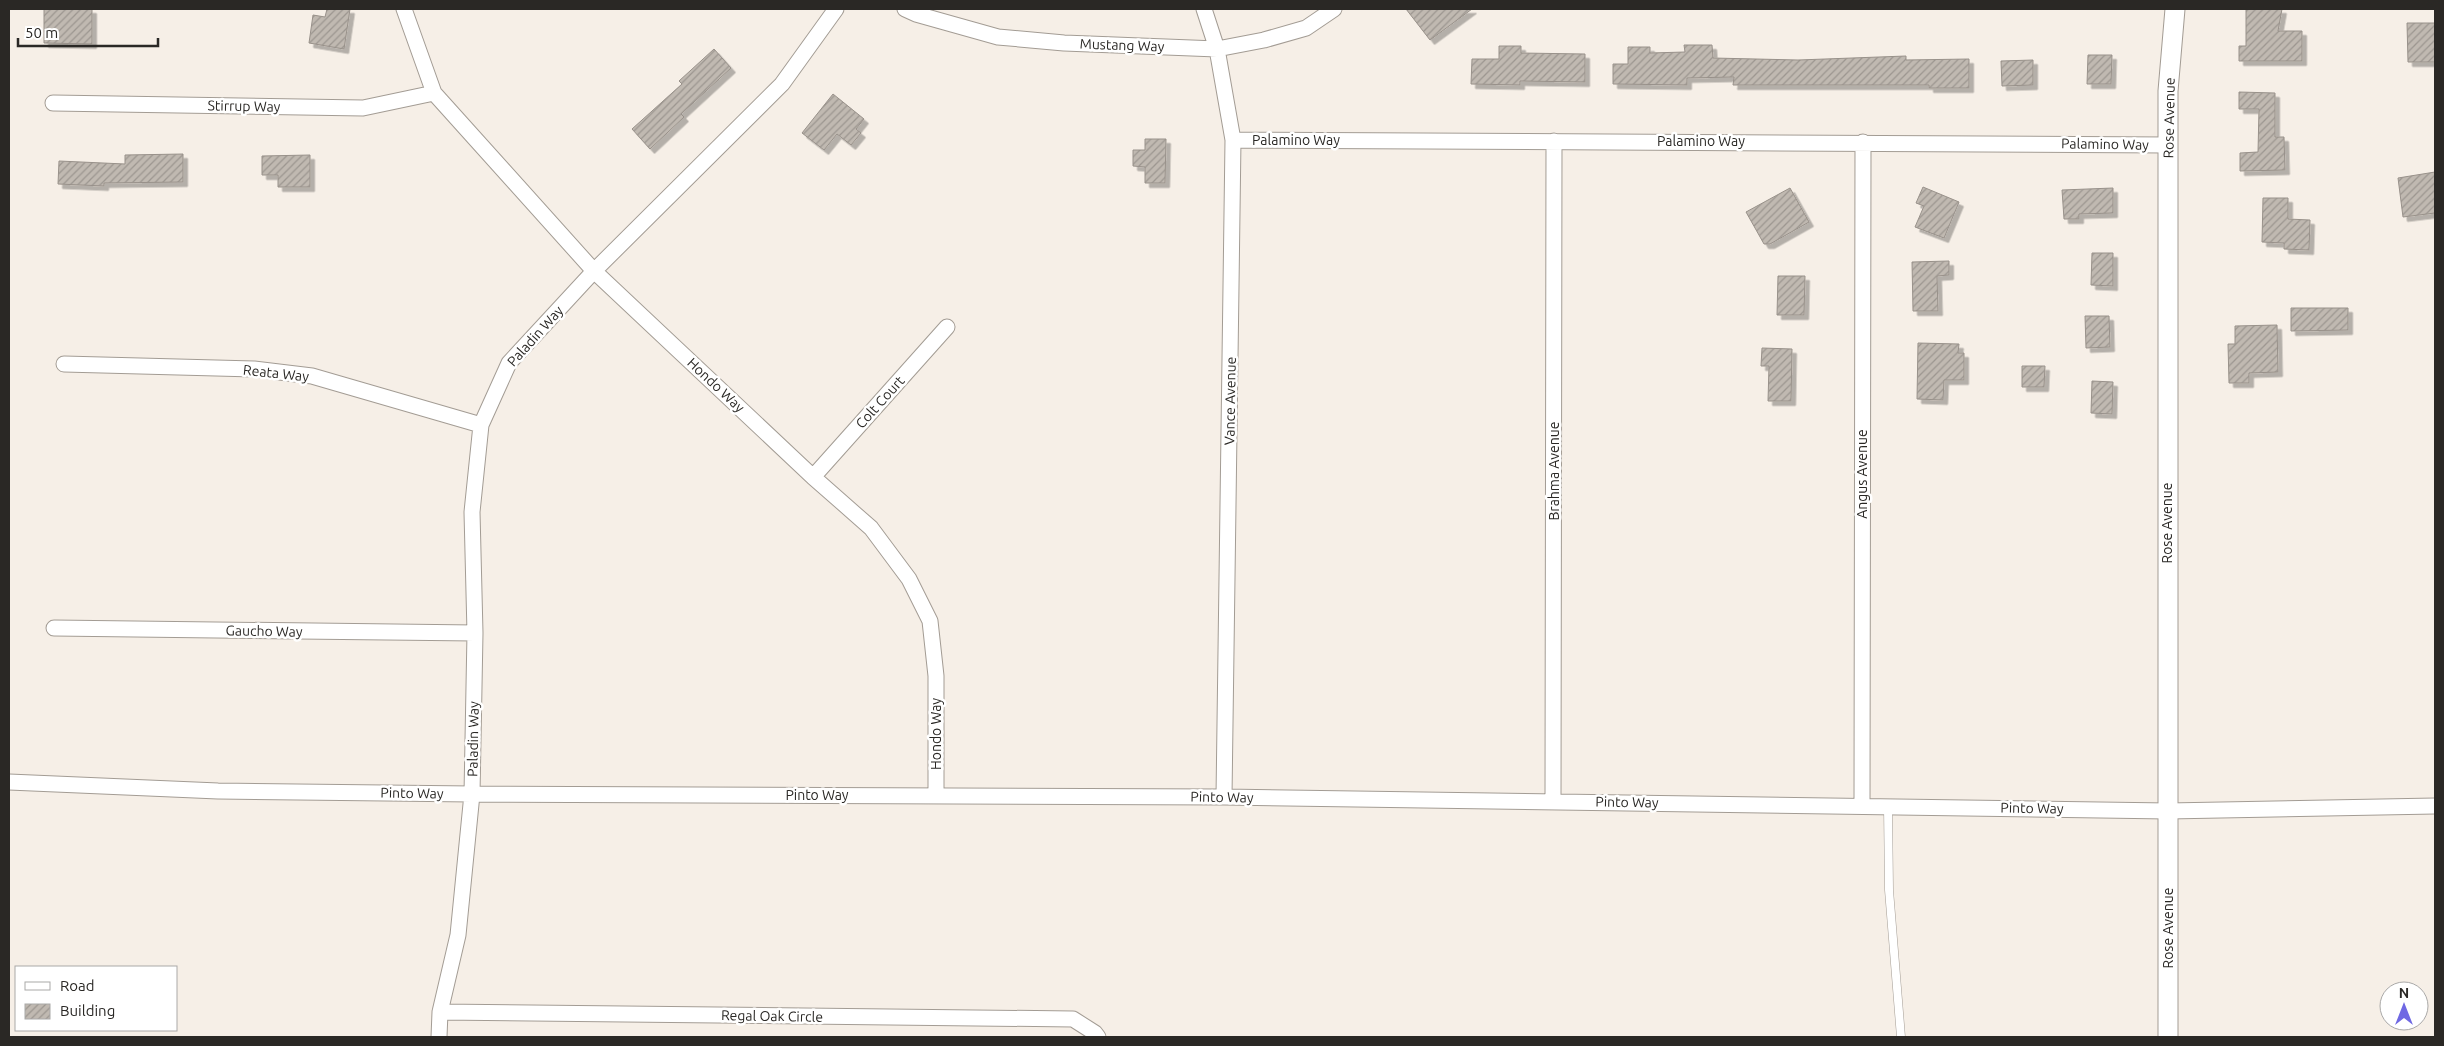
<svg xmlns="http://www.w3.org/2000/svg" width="2444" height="1046" font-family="Ubuntu,sans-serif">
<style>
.building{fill:url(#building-hatch);stroke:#98918a;filter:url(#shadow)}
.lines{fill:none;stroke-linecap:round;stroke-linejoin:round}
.service-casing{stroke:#a39c94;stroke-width:9}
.minor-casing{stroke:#a39c94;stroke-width:17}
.tertiary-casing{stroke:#a39c94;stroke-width:21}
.service{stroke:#fff;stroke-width:8}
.minor{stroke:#fff;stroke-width:15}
.tertiary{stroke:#fff;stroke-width:19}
.labels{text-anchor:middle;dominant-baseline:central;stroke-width:5;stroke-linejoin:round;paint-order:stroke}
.street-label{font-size:14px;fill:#2a2825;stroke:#fff}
</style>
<defs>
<pattern id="building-hatch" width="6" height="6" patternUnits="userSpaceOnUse" patternTransform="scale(1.25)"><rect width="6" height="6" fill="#c0b9b1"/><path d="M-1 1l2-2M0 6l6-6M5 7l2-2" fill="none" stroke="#9c9690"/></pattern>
<filter id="shadow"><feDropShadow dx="4.5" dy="4.5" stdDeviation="0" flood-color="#0004"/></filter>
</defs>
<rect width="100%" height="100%" fill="#f6efe7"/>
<path class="building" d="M44,9H92V44L44,43Z
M327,9H350L344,49L309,43L313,15L325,17Z
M1406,9H1472L1430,40Z
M2246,9H2282L2278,31H2302V61H2239V46H2246Z
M2407,23H2435V62H2408Z
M1684,45H1712L1713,58L1798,60L1906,56V60L1969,59V88H1929V85H1733L1734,77L1687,78V85L1613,84V64H1628V47H1650V53L1685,52Z
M1499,46H1521V53L1585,54V82L1520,81V85L1471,84L1472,59H1499Z
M714,49L731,68L681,114L684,117L650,149L632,129L682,84L679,81Z
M2088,55H2112L2111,84H2087Z
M2033,60V85L2002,86L2001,61Z
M2239,92L2275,93V137H2284L2285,170L2240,171V153L2258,152L2259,109H2239Z
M833,94L864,119L856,129L861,133L851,145L837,134L824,150L802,133Z
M1145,139H1166L1165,183H1145V167L1133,166V150H1145Z
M183,154V182L104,183V186L58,184L59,161L125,164V155Z
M310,155V187H278V175H262V156Z
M2435,172V213L2403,217L2398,178Z
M1923,187L1959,202L1944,238L1915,227L1924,206L1916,203Z
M1790,188L1809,222L1770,244H1764L1746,212Z
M2113,188V213L2079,214V219H2064L2062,190Z
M2263,198H2288V219L2310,220L2309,250L2284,249V243L2262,242Z
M2092,253H2113V286L2091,285Z
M1949,261V275L1937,276L1938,311H1913L1912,262Z
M1778,276H1805L1804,315H1777Z
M2291,308H2348V330L2291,331Z
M2085,316H2109L2110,347L2086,348Z
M2277,325L2278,372L2249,373V383H2229L2228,344H2235V326Z
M1918,343L1959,344L1958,353H1964V380H1944L1943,400L1917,399Z
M1762,348L1792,349L1791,401H1768L1769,366H1761Z
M2022,366H2045L2044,387H2022Z
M2092,381L2113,382L2112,414L2091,413Z"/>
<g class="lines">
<defs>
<path id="service" d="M1888,806L1889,890L1901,1037"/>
<path id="minor" d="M404,9L434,93L594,271L813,477L871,528L909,579L930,621L936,676V795
M905,9L916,14L998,37L1064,43L1217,49L1264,40L1306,28L1334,9
M1204,9L1217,49L1233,140L1224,797
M53,103L363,108L434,93
M1233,140L2168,145
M64,364L254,369L312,376L481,425
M813,477L947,327
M54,628L475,633
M9,782L218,791L472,794L1224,797L2168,811L2435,806
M1553,801L1554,141
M1862,806L1863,142
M440,1012L1073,1019L1095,1033L1098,1037
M439,1037L440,1012L458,935L472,794L475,633L472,512L481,425L509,363L594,271L782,84L836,9"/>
<path id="tertiary" d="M2168,1037V91L2175,9"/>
</defs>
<use href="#service" class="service-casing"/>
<use href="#minor" class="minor-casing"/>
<use href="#tertiary" class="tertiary-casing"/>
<use href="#service" class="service"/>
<use href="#minor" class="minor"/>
<use href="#tertiary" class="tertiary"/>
</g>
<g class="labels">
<g class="street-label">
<text transform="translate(1122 45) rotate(2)">Mustang Way</text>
<text transform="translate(244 106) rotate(1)">Stirrup Way</text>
<text transform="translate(2169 118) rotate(-89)">Rose Avenue</text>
<text x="1296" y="140">Palamino Way</text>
<text x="1701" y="141">Palamino Way</text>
<text transform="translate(2105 144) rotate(1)">Palamino Way</text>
<text transform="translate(535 336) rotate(-48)">Paladin Way</text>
<text transform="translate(276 373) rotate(6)">Reata Way</text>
<text transform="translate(716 385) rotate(43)">Hondo Way</text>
<text transform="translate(1230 401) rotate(-89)">Vance Avenue</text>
<text transform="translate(880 402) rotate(-48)">Colt Court</text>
<text transform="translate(1554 471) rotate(-90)">Brahma Avenue</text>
<text transform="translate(1862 474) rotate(-90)">Angus Avenue</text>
<text transform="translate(2167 523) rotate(-90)">Rose Avenue</text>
<text transform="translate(264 631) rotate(1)">Gaucho Way</text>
<text transform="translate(936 734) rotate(-90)">Hondo Way</text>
<text transform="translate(473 739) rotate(-89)">Paladin Way</text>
<text transform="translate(412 793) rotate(1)">Pinto Way</text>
<text x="817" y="795">Pinto Way</text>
<text transform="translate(1222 797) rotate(1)">Pinto Way</text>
<text transform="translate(1627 802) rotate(1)">Pinto Way</text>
<text transform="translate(2032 808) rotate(1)">Pinto Way</text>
<text transform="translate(2168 928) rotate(-90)">Rose Avenue</text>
<text transform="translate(772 1016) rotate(1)">Regal Oak Circle</text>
</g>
</g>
<rect width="2444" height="1046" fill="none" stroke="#2a2825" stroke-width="20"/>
<rect x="15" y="966" width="162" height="65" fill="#ffffff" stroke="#aaa9a8"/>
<rect x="25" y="982" width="25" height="8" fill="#ffffff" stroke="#aaa9a8"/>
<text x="60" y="991" font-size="15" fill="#2a2825">Road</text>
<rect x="25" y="1004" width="25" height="15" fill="url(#building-hatch)" stroke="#aaa9a8"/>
<text x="60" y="1016" font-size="15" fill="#2a2825">Building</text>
<g transform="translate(2404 1006)"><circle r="24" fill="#ffffff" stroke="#aaa9a8"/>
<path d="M0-4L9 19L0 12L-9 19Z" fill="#6f68e3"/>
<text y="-8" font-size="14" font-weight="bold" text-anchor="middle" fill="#2a2825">N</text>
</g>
<path d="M18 38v8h140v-8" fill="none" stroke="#2a2825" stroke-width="2.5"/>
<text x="25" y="38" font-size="15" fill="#2a2825" stroke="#ffffff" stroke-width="4" paint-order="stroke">50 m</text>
</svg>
